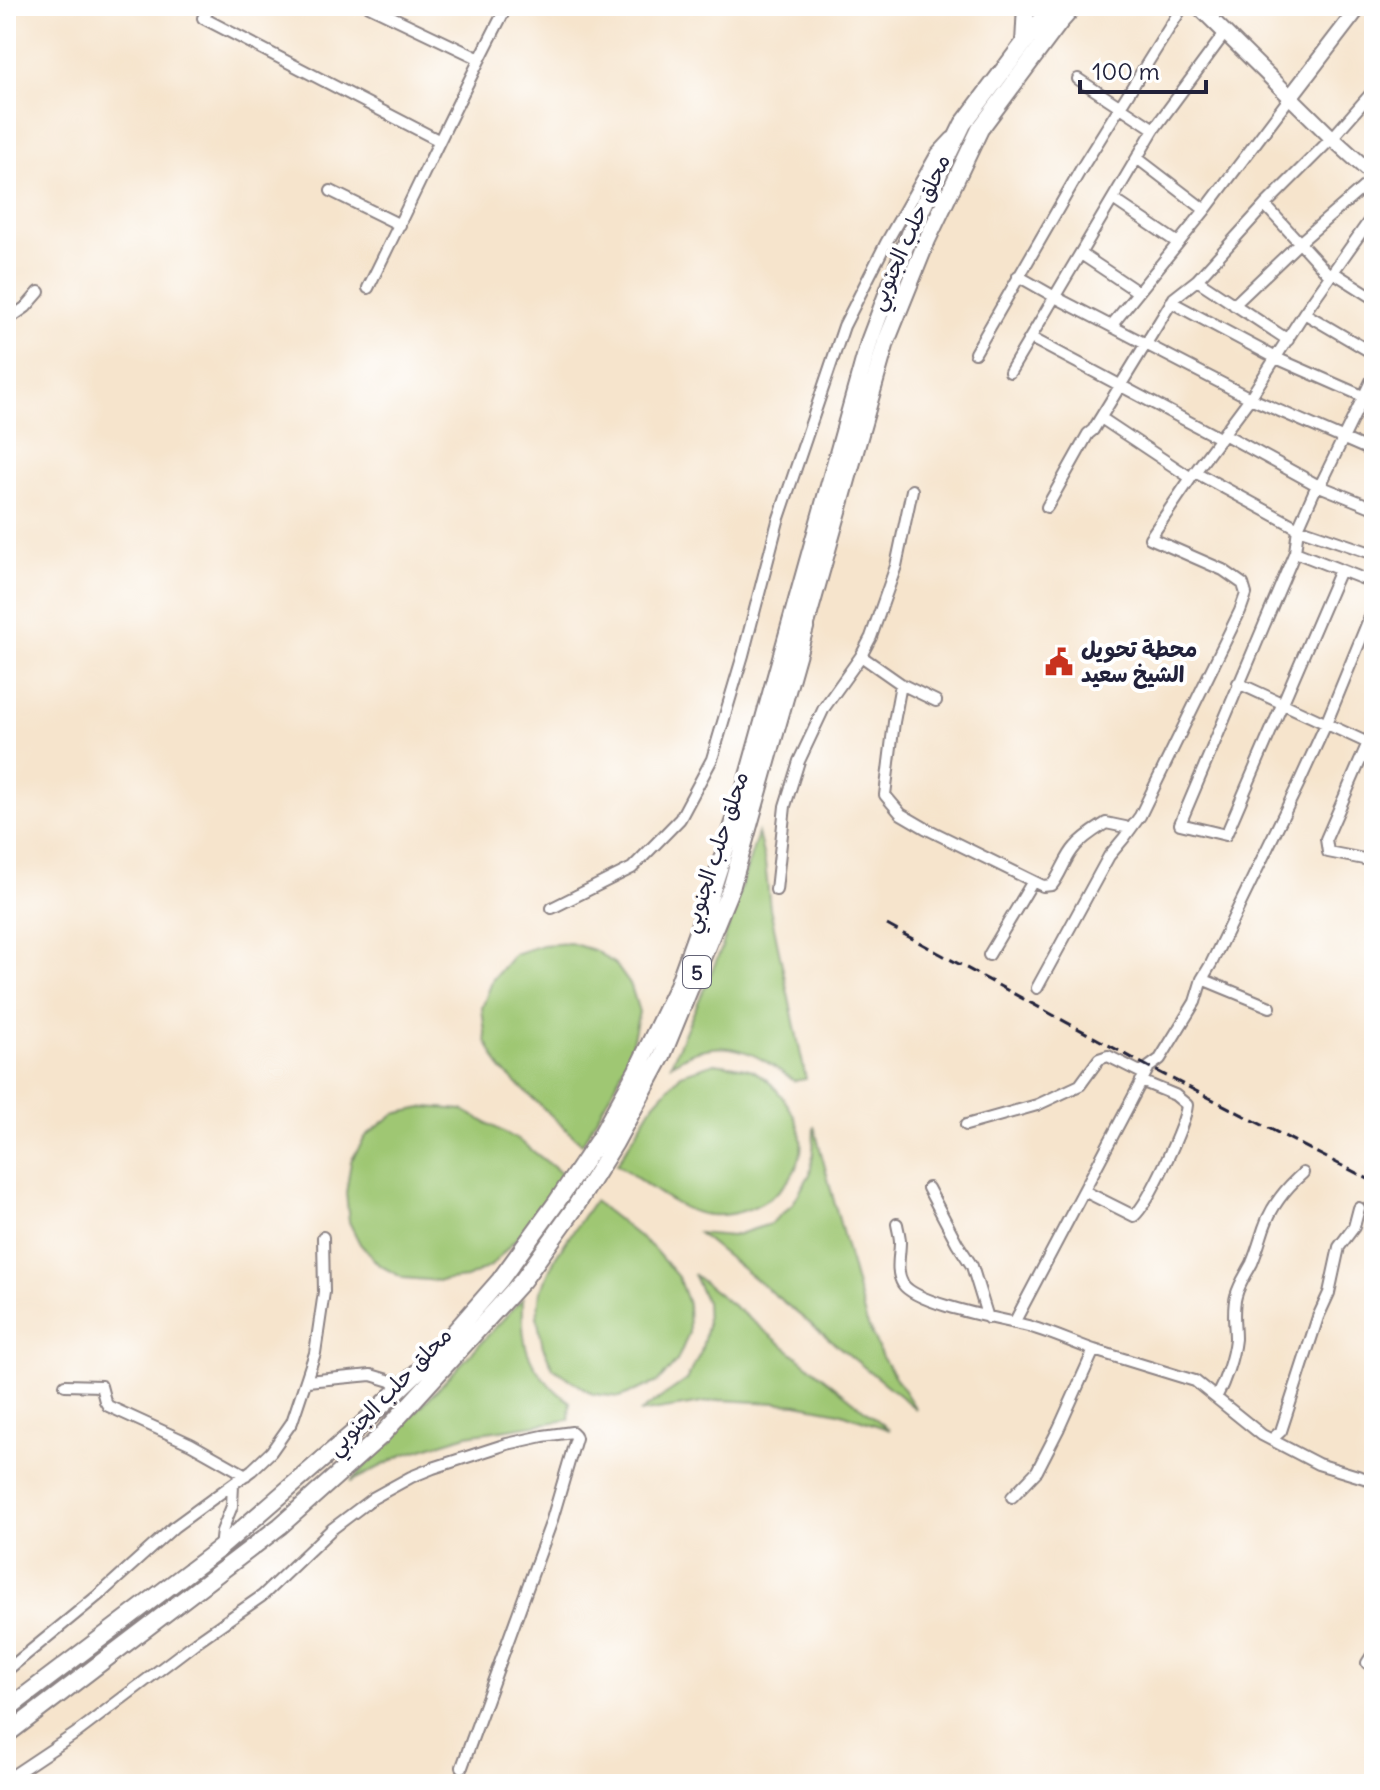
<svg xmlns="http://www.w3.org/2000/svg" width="1380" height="1790" font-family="Delius,'Playpen Sans Arabic',sans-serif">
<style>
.green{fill:#9fc773;stroke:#607457;stroke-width:2}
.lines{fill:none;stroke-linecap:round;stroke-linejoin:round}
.minor-casing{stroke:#8c8384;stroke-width:14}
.major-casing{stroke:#8c8384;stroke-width:18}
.highway-casing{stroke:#8c8384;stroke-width:20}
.minor{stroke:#fff;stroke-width:10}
.major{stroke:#fff;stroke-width:14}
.highway{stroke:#fff;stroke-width:16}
.rail{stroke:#22223b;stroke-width:3;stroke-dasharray:12 6;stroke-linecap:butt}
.labels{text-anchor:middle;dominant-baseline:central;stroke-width:8;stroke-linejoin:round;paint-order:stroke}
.shield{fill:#fff;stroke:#646476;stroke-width:2}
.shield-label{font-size:20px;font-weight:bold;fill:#22223b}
.street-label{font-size:22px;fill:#22223b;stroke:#fff}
.poi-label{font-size:22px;font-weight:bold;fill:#22223b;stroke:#fff;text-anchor:start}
</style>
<rect width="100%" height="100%" fill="#fff"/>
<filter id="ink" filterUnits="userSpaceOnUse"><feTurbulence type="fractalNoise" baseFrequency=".0125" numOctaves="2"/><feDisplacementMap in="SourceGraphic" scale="16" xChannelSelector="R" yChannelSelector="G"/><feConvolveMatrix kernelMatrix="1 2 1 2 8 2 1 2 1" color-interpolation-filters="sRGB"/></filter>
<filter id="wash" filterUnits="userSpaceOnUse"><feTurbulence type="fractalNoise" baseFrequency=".006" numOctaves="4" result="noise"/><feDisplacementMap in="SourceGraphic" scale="32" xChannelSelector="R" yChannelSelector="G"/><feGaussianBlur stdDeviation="1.8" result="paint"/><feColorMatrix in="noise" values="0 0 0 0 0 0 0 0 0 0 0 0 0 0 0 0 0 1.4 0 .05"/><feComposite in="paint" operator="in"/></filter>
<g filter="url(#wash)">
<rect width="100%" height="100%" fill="#f6e4cc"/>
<path class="green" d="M758,833L765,863L770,908L806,1079L794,1081C764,1058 734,1038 694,1052C687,1055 679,1060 671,1064L721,950Z
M570,943L596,951L616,965L631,986L639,1012L630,1051L617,1082L582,1144L501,1069L486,1041L482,1008L493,979L514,954L542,945Z
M715,1063C727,1065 741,1066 752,1070C762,1075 773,1085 780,1094C793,1110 806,1135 800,1157C789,1197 741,1221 702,1214C674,1208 641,1180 617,1164L653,1105L681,1074Z
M427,1107L463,1110L520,1141L565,1176L528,1226L491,1266L466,1278L440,1281L403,1278L379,1265L360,1244L349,1222L346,1193L351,1161L366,1136L394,1114Z
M814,1126L866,1321L882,1357L916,1409L698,1233L732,1236L770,1224L792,1205L810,1174L813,1155Z
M594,1201L652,1247L678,1277L688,1304L689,1333L677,1361L658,1382L620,1397L593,1394L553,1368L543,1347L537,1317L540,1292L556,1256Z
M693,1274L890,1430L839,1412L797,1404L721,1400L639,1413L686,1380L701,1352L707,1326L706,1302Z
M523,1298C523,1310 522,1324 524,1336C527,1365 548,1386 570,1402L569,1420L467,1435L403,1455L350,1482Z"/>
</g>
<g filter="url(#ink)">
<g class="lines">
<defs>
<path id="minor" d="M211,6L203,18L438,140
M369,6L480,59
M1078,79L1154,129
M1137,158L1205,210
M331,191L400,225
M1113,199L1178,243
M1265,205L1330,276
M1081,254L1138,292
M1333,272L1374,298
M1018,276L1055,297L1250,398L1374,452
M1197,280L1288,340
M368,288C415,194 458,99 507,6
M1171,302L1276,358L1374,401
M1234,305L1299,243L1374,178
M1304,313L1374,354
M6,321L26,307L39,292
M1111,326L1205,210L1291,96
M1031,338L1221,439
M975,353L1081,169L1183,6
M1010,372L1154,129L1225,33
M1101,418L1191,478
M1224,434L1317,485L1374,508
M1195,472L1298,528L1374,554
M1317,485L1298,528L1295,552L1180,824L1226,835L1340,570
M1320,486L1374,375
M1047,507L1088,434L1093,430L1174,298L1197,280L1265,205L1332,138L1374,90
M1295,552L1374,583
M861,656L901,684L936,701
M1238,683L1368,743
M901,684L894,722L885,795L901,814L925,828L1043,886L1052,885C1061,874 1065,858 1075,847C1083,837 1095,830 1106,823L1125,827L1130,830
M1374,729L1326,839L1328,852L1374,861
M1367,859L1374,844
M776,890L785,806L799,761L824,708L861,656L871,637L896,566L912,490
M552,908L632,868L680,819L712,759L743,655L778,521L844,326L886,243L937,153L951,138
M989,955L1033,881
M1202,979L1270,1007
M1037,988L1109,856L1124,838L1140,816L1240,611L1246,594L1243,584L1223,570L1150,538L1195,472L1250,398L1304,313L1374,214
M966,1125L1037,1105L1080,1085L1099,1059L1108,1056L1140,1072L1149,1067
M928,1188L957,1243L972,1266L988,1318
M1084,1191L1134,1216C1149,1203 1185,1125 1187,1105L1175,1095L1141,1081
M897,1224C898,1230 900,1236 900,1242C900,1256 895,1271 903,1284C916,1304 1000,1319 1024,1325C1048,1331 1071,1342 1094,1350
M1014,1323L1149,1067L1160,1059L1195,1002L1202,979L1211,964L1298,785L1326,724L1374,607
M307,1381L371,1375L391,1381L400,1388
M65,1385L101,1386L105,1401L108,1406L191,1444L246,1475
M1216,1398C1225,1381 1233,1358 1235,1339C1235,1325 1232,1310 1236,1296C1239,1284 1247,1273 1252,1263C1257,1251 1260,1240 1264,1228C1271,1207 1287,1187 1303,1173
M1272,1439L1281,1431L1318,1317L1329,1293L1339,1247L1354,1227L1359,1208
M1012,1497L1037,1471L1059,1428L1094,1350L1195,1381L1262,1435L1318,1464L1374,1481
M220,1548L222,1531L232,1506L233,1485
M1367,1663L1374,1652
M6,1671L101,1593L174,1527L252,1470L271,1452L292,1422L315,1353L324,1292L323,1237
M6,1780L75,1734L199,1640L262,1596L332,1529L373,1498L411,1477L433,1468L507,1444L543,1436L572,1432L575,1435L576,1438L551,1523L462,1767"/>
<path id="major" d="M1198,6L1332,138L1374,176
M1291,96L1360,6"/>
<path id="highway" d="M1024,43L1026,6
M6,1710L220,1548L354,1432L429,1361L500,1280L556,1203L599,1139L637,1070L678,985L710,896L741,801L870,339L911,231L963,124L1052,6
M6,1735L280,1526L381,1436L523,1280L574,1209L615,1143L662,1056L732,885L886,342L927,240L980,129L1059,23L1074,6"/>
</defs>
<use href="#minor" class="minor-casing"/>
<use href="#major" class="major-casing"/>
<use href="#highway" class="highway-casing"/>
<use href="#minor" class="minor"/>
<use href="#major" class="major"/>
<use href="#highway" class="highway"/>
<path class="rail" d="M887,925L1149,1067L1374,1182"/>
</g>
</g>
<defs>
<symbol id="civic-bare" viewBox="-9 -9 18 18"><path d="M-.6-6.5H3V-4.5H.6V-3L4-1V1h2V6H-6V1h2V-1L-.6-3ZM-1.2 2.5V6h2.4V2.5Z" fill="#c8321e" stroke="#fff" stroke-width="2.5" paint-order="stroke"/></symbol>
</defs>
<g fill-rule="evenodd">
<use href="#civic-bare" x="1039" y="642" width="40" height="40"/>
</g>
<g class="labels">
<rect class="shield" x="683" y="956" width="28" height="32" rx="6"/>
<g class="shield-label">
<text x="697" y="972">5</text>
</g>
<g class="street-label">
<text transform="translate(909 232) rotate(-66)">محلق حلب الجنوبي</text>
<text transform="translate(715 852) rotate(-72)">محلق حلب الجنوبي</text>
<text transform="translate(389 1391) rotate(-46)">محلق حلب الجنوبي</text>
</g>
<g class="poi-label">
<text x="1081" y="649">محطة تحويل<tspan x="1081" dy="25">الشيخ سعيد</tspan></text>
</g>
</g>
<rect width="1380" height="1790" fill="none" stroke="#fff" stroke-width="32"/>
<path d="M1080 80v12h126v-12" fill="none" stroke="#22223b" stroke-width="4"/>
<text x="1092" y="80" font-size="24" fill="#22223b" stroke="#ffffff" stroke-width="6" paint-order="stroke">100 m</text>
</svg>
